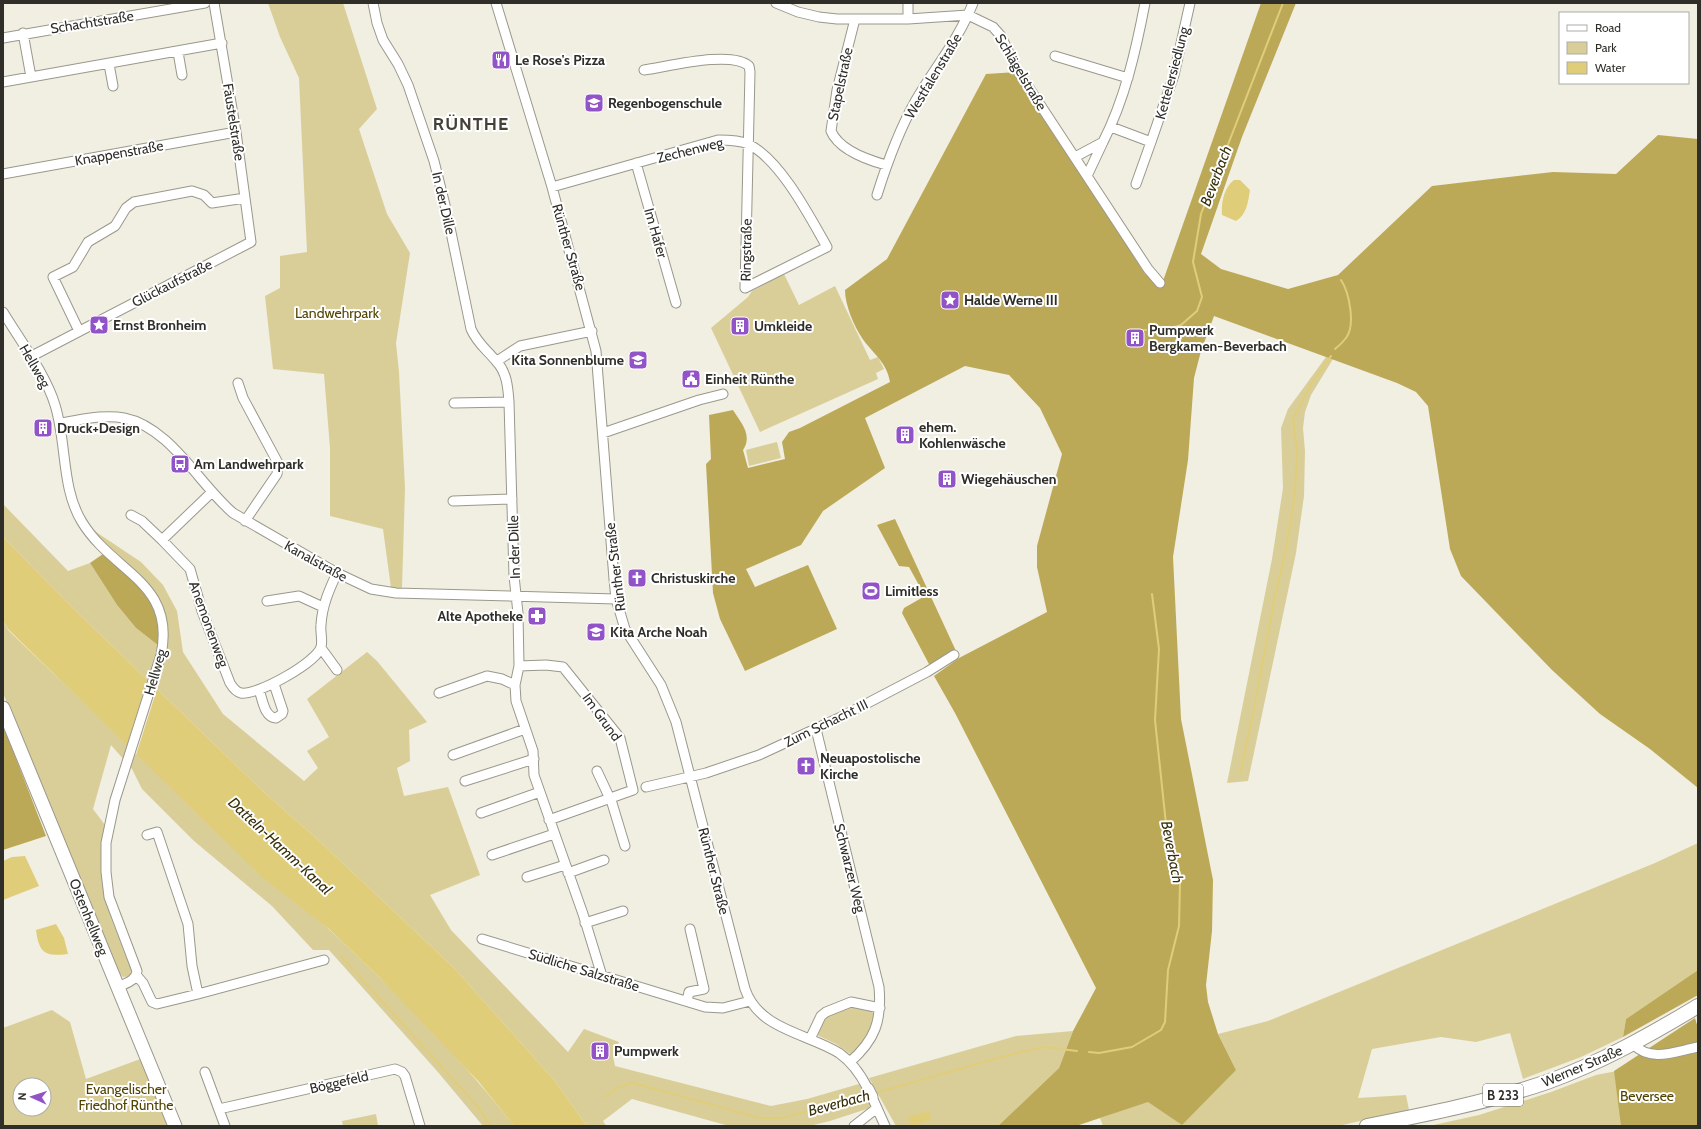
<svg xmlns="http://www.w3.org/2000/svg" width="1701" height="1129" font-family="Cabin,sans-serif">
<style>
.green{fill:#dace98;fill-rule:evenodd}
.forest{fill:#bca957}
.water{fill:#e0cd7a}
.pier{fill:#f1eee2}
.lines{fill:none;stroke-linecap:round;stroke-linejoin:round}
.stream{stroke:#e0cd7a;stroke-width:2}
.minor-casing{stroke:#9a988c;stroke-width:11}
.tertiary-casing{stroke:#9a988c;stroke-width:13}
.secondary-casing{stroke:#9a988c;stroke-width:15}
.primary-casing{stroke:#9a988c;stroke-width:16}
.minor{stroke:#fff;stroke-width:9}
.tertiary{stroke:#fff;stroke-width:11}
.secondary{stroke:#fff;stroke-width:13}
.primary{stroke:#fff;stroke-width:14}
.labels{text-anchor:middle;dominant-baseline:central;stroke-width:4;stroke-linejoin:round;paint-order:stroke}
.shield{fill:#fff;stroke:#6d6d69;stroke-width:1}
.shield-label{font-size:13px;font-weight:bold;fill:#2f2e29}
.street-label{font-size:14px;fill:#2f2e29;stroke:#fff}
.poi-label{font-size:14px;font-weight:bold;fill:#2f2e29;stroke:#fff;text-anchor:start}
.park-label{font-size:14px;fill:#514400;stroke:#fff}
.water-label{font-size:15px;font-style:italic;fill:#372f09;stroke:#fff}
.district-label{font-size:18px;font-weight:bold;letter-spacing:1px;fill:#444238;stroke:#fff}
</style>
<rect width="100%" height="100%" fill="#f1eee2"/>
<path class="green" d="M268,3H343L377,109L359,129L387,214L410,253L396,343L399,372L405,488L402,588H391L383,529L330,516V448L324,374L273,369L265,296L280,288V256L307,252L299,78L280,37Z
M784,274L799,305L835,286L870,360L878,357L884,369L876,373L878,379L760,432L711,328L748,297L752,291Z
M1326,357L1333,359L1311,395L1305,412L1303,428L1305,451L1304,496L1296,553L1248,781L1227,783L1272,559L1283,488L1281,428L1288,409Z
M777,442L781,458L749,466L746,450Z
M3,504L68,571L90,563L117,605L136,628L159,646L119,567L103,554L93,530L141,562L163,585L177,611L183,652L223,714L304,781L318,768L307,751L329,737L307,699L367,652L377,661L427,722L409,730L410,761L397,768L404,796L448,787L480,875L430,895L451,930L568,1052L584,1029L619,1042L613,1056L615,1066L771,1106L807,1099L859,1084L873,1107L830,1121L809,1126H729L632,1099L603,1121L606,1126H587L554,1080L454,968L316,838L267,795L78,613L3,537Z
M3,621L9,631C81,700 153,768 227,836C327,927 430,1018 514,1126H483L437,1071L329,950H313L272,906L194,841L142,789L132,769L111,745L93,809L105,825C98,873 100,890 118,936C122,947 126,959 132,970L130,976L123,977L116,969L3,693Z
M1698,843V970L1626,1019L1623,1037L1581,1057L1523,1079L1510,1033L1476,1042L1441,1037L1372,1049L1358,1098L1406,1095L1409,1110L1338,1126H1103L1100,1118L1236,1070L1218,1034L1268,1021L1655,863Z
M850,1005L870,1009L874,1015C870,1032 864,1042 852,1055L836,1044L817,1035L825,1016Z
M52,1010L70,1022L86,1079L143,1058L170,1126H3V1028ZM20,1085H44V1109H20Z
M1073,1031L1059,1068L998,1126H896L869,1078L1016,1036Z
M1669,1061L1698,1122V1126H1429L1479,1115L1551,1092L1596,1075Z
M376,1114L378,1126H343L342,1121Z"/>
<path class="forest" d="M1261,3H1296L1242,137L1201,254L1221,269L1288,289L1338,275L1432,186L1553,172L1616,174L1658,135L1698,139V788L1650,749L1600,714L1552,670L1461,576L1450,549L1428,406L1416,392L1397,383L1214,316L1201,351L1194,378L1188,460L1173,557L1181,719L1213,880L1212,931L1206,985L1208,1002L1218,1034L1236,1070L1182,1125L1148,1102L1076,1126H998L1059,1068L1073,1031L1096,988L955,713L934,676L959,658L1047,612L1037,567V546L1062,454L1040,408L1009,375L965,366L865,418L885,468L823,511L801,545L746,569L755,587L808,565L837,629L745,671L720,619L713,593L706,464L711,459L709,415L733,410C741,423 753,435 743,450L748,468L785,459L782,442L789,432L800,428L890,382C887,362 873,354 862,338C854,326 845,305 845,290L887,259L986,74L1017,72L1145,274L1163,281Z
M895,519L956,651L930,666L902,613L904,608L925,596L909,567L899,566L877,525Z
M103,554C129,575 171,607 159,646L136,628L117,605L90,563Z
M3,725L46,836L3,850Z
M1698,970V995L1623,1037L1626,1019Z
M1695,1018L1698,1028V1126H1621L1614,1071Z"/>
<path class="water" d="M1234,180H1240L1250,190C1248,202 1247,214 1236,221L1222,215C1221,202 1224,188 1234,180Z
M3,537L78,613L267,795L316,838L454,968L554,1080L587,1126H514L479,1082L378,976L329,929L262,877L9,630L3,621Z
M25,856L39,886L3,900V861L12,857Z
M56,924L64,938L68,954C45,957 39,953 36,930Z
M929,1111L931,1120L911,1126L908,1117Z"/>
<path class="pier" d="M148,677L158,686L136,755L127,746Z"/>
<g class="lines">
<path class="stream" d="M1135,331L1146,330
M1159,332L1181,325L1197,311L1202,297L1193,262L1201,214L1283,3
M1335,349C1339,346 1343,342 1346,338C1356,325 1349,292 1341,280
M1240,774L1252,719L1275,596L1286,549L1295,494L1297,450L1293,419L1313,381L1331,356
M341,956L478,1107L490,1126
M1089,1052L1099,1053L1132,1047L1161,1030L1165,1022L1168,970L1179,926L1180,883L1168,843L1155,720L1159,649L1152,594
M875,1093L1001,1057L1044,1047L1077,1051
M604,1098L617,1088L633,1083L760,1118H783L867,1095"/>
<defs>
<path id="minor" d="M373,3L377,23L383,40L398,64L408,85L434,161L447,213L471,329C477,343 487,350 496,361C507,372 508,388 509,402L514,576L518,613L519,666L515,685L516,701L533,751L534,775L583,914L602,976
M496,3L552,187L596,351L614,579L616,599L625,629L661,685L676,722L745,989C759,1030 807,1033 839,1053C852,1062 861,1075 868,1089
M776,3L798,12L819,17L837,19H908L968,15L993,27L1001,36L1016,68L1148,269L1160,283
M855,19L837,90L831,131C839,150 868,160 886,165
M908,19V3
M23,33L31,77
M3,38L205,3
M178,52L182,75
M1055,56L1128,78
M109,64L113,86
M3,82L222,43
M1111,127L1151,142L1174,75L1190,3
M1103,142C1125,99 1136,50 1145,3
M1075,157L1103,142L1087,176
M636,163L676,303
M3,174L236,132
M1136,184L1151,142
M552,187L718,140C727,140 739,140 748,144C780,159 810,217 827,247L745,288L750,72L749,66C731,50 667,67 644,70
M877,195C887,163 899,130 916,100C935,67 959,39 973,3
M3,312C20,340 46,375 55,405C67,443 61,488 82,522C113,573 176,582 161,655L115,800L106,843V872L109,897L137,971C136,981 126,983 118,987
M79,331L53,277L73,267L88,242L115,226L126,208L134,202L192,191L204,195L212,203L245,198
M30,357L251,242L236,132L214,3
M497,361L520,346L592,331
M238,383L243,398L278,463L277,474L245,521
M454,403L509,402
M60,423C81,420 103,414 124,418C170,427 199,484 233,513L337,573L371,589L396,593L616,599
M603,433L699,400L723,394
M453,501L512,499
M131,515L142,521L162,540L212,492
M162,540L190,569L202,611L230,683C233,688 236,692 241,693C257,696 317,662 321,647C323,640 320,632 321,625C322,606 329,590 337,573
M267,601L299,596L323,607
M321,648L337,670
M519,666L546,665L563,667L620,738L633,790L549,820
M259,690C263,700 264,717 276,718L282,714L283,711L274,684
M439,693L487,676L502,679L515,685
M816,729L879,987C882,1021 875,1040 850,1062
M453,755L525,729
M597,771L612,803L625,846
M465,781L534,759
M646,787L706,773L759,755L841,717L927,672L954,655
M481,813L540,792
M147,835L157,832L188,924L192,966L198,994
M492,855L554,834
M568,873L604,860
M527,877L565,865
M585,923L623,911
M482,939L705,1007L723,1008L750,1001
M137,976L143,983L152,1002L157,1004L198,994L324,960
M687,1001L689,992L704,989L690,929
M810,1039L821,1016L826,1012L851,1002L880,1008
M1633,1044C1651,1063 1676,1051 1698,1047
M205,1072L225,1126
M872,1097L885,1126
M219,1109L395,1069L402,1072L405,1076L420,1126
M854,1126L877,1108"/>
<path id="tertiary" d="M868,1089L872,1097"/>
<path id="secondary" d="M3,708L175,1126"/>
<path id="primary" d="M1367,1126C1428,1114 1488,1102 1547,1082C1600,1063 1650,1035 1698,1006"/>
</defs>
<use href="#minor" class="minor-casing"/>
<use href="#tertiary" class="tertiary-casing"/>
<use href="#secondary" class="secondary-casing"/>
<use href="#primary" class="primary-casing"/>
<use href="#minor" class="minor"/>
<use href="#tertiary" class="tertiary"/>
<use href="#secondary" class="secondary"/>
<use href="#primary" class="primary"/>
</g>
<defs>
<symbol id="restaurant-square" viewBox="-11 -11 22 22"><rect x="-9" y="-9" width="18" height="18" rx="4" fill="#9353c8" stroke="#fff"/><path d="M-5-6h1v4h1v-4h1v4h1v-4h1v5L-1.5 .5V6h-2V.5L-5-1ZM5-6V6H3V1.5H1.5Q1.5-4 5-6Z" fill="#fff"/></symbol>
<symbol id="school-square" viewBox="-11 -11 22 22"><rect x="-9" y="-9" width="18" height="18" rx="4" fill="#9353c8" stroke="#fff"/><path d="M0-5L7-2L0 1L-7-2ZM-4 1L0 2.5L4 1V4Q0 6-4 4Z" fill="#fff"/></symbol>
<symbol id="sight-square" viewBox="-11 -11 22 22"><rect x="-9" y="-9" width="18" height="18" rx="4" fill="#9353c8" stroke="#fff"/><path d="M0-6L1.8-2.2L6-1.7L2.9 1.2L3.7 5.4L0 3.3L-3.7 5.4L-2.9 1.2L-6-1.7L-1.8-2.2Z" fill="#fff"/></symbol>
<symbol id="building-square" viewBox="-11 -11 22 22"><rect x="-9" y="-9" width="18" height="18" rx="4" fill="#9353c8" stroke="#fff"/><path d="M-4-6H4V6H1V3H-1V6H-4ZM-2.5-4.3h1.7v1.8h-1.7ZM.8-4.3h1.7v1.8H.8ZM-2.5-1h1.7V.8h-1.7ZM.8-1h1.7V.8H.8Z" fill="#fff"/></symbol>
<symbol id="civic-square" viewBox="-11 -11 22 22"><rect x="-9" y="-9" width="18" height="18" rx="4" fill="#9353c8" stroke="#fff"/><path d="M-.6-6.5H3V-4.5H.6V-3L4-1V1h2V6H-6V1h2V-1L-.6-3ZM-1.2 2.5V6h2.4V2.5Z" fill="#fff"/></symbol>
<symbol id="bus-square" viewBox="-11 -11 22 22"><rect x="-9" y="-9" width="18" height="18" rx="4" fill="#9353c8" stroke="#fff"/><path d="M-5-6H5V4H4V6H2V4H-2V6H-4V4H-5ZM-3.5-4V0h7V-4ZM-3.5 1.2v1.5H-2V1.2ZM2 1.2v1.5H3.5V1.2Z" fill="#fff"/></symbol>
<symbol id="church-square" viewBox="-11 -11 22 22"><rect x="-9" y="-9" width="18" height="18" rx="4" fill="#9353c8" stroke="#fff"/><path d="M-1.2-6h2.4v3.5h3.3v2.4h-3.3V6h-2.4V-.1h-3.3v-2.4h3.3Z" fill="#fff"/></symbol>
<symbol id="stadium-square" viewBox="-11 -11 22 22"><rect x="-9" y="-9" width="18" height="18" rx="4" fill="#9353c8" stroke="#fff"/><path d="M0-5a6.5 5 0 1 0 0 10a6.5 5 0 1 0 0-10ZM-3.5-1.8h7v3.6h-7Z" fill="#fff"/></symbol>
<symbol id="pharmacy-square" viewBox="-11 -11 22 22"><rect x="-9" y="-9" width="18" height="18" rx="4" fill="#9353c8" stroke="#fff"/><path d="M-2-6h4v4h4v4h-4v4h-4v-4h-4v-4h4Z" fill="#fff"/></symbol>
</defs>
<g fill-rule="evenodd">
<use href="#restaurant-square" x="490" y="49" width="22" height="22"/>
<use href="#school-square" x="583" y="92" width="22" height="22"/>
<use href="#sight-square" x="939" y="289" width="22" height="22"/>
<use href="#sight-square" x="88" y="314" width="22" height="22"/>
<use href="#building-square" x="729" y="315" width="22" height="22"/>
<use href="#building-square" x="1124" y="327" width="22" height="22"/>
<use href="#school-square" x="627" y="349" width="22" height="22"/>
<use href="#civic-square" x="680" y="368" width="22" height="22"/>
<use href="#building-square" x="32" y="417" width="22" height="22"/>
<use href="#building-square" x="894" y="424" width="22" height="22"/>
<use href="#bus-square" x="169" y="453" width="22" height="22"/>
<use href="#building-square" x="936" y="468" width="22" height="22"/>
<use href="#church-square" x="626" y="567" width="22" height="22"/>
<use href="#stadium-square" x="860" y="580" width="22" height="22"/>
<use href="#pharmacy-square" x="526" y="605" width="22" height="22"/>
<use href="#school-square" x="585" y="621" width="22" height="22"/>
<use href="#church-square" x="795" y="755" width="22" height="22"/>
<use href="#building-square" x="589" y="1040" width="22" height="22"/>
</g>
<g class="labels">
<rect class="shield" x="1483" y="1084" width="40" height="22" rx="3"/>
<g class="shield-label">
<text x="1503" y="1095">B 233</text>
</g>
<g class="street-label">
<text transform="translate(92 22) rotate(-9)">Schachtstraße</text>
<text transform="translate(1021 72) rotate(59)">Schlägelstraße</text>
<text transform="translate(1172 73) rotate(-75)">Kettelersiedlung</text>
<text transform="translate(933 76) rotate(-59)">Westfalenstraße</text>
<text transform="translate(840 84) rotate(-78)">Stapelstraße</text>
<text transform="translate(234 122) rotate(81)">Fäustelstraße</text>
<text transform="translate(690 150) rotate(-14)">Zechenweg</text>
<text transform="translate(119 153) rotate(-10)">Knappenstraße</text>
<text transform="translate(444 203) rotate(77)">In der Dille</text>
<text transform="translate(656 233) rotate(74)">Im Hafer</text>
<text transform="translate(569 247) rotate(74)">Rünther Straße</text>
<text transform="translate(746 250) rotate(-89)">Ringstraße</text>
<text transform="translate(172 283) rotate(-27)">Glückaufstraße</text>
<text transform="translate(35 366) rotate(60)">Hellweg</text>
<text transform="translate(514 547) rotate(-92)">In der Dille</text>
<text transform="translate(316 561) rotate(29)">Kanalstraße</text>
<text transform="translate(615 567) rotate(-97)">Rünther Straße</text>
<text transform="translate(209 624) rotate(70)">Anemonenweg</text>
<text transform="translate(155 672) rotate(-74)">Hellweg</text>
<text transform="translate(602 717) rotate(54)">Im Grund</text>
<text transform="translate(826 723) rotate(-26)">Zum Schacht III</text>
<text transform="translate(850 868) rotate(76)">Schwarzer Weg</text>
<text transform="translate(714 871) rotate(76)">Rünther Straße</text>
<text transform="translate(89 917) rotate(68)">Ostenhellweg</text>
<text transform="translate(584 970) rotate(17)">Südliche Salzstraße</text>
<text transform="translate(1582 1066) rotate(-23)">Werner Straße</text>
<text transform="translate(339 1082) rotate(-13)">Böggefeld</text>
</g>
<g class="poi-label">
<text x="515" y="60">Le Rose's Pizza</text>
<text x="608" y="103">Regenbogenschule</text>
<text x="964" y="300">Halde Werne III</text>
<text x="113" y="325">Ernst Bronheim</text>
<text x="754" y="326">Umkleide</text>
<text x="1149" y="330">Pumpwerk<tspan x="1149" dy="16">Bergkamen-Beverbach</tspan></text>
<text x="624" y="360" text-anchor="end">Kita Sonnenblume</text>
<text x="705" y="379">Einheit Rünthe</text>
<text x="919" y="427">ehem.<tspan x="919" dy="16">Kohlenwäsche</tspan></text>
<text x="57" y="428">Druck+Design</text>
<text x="194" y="464">Am Landwehrpark</text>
<text x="961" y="479">Wiegehäuschen</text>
<text x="651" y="578">Christuskirche</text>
<text x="885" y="591">Limitless</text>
<text x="523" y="616" text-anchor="end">Alte Apotheke</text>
<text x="610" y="632">Kita Arche Noah</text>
<text x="820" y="758">Neuapostolische<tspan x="820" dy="16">Kirche</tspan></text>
<text x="614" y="1051">Pumpwerk</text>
</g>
<g class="park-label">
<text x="337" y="313">Landwehrpark</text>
<text x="126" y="1089">Evangelischer<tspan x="126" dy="16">Friedhof Rünthe</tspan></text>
<text x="1647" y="1096">Beversee</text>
</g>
<g class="water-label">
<text transform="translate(1216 176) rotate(-69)">Beverbach</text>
<text transform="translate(280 846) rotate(43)">Datteln-Hamm-Kanal</text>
<text transform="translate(1172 852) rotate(79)">Beverbach</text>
<text transform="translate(839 1103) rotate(-15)">Beverbach</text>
</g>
<g class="district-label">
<text x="471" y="124">RÜNTHE</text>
</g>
</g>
<rect width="1701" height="1129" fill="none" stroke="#2f2e29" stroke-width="8"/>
<rect x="1559" y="12" width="130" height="72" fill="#ffffff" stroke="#acaba9"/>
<rect x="1567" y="25" width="20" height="6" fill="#ffffff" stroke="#acaba9"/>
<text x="1595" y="32" font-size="12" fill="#2f2e29">Road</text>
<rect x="1567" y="42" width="20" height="12" fill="#dace98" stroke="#acaba9"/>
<text x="1595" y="52" font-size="12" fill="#2f2e29">Park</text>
<rect x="1567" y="62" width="20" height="12" fill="#e0cd7a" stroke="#acaba9"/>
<text x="1595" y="72" font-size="12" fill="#2f2e29">Water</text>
<g transform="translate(32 1097) rotate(273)"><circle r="19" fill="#ffffff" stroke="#acaba9"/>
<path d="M0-3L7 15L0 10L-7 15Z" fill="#9353c8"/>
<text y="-6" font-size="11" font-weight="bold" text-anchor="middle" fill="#2f2e29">N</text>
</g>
</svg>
